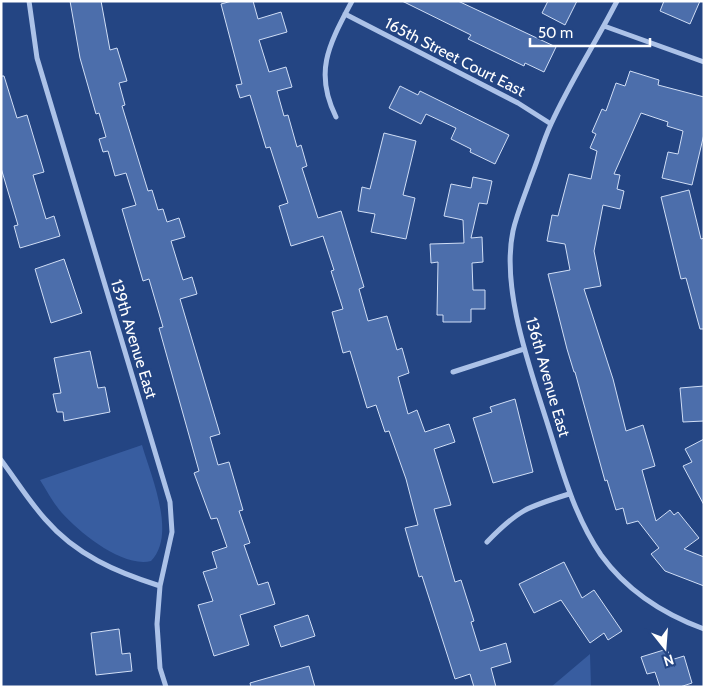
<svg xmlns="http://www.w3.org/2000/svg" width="705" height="688" font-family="Cabin,sans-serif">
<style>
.green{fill:#385da0}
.building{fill:#4c6eab;stroke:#d0def6}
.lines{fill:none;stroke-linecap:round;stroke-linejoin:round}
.street{stroke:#acc2e8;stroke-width:5}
.labels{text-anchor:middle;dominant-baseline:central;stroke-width:4;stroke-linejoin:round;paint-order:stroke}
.street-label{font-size:16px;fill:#fff;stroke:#244583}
</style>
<rect width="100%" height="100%" fill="#244583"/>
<path class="green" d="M142,445C151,476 177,535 151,561C123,568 80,533 62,513C53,503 47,491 40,480Z
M590,654L591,687H551Z"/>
<path class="building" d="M70,1H101L110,50L117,48L127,81L119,83L125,105L122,106L148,191L152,190L158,210L163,209L167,222L179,218L185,237L171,241L183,280L192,277L197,294L180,299L220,434L210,437L218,465L229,462L243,510L239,511L250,543L244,545L258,585L268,582L275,604L240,615L249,645L214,656L198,605L213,601L203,572L217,568L212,552L227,547L217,518L211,519L194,473L199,471L159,328L163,327L149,279L143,281L122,209L136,205L126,173L115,176L108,151L103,152L99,139L106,137L99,113L96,114L80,58Z
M232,1H253L258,19L281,12L287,32L259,40L269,72L286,67L292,87L277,91L284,116L288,115L297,147L301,145L307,166L302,168L318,218L341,211L364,287L359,289L368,321L387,316L397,350L402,348L409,373L398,377L408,414L417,410L425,432L449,424L455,442L434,449L451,505L434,509L455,582L461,580L474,621L471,622L480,651L506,643L511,662L491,668L496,687H474L470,674L455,679L422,576L419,577L405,528L418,525L406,479L389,431L385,432L376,405L367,408L350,351L343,353L332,312L343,309L331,271L334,270L323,236L291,246L279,206L288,203L270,147L266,148L250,95L240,98L236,85L242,84L221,4Z
M402,1H458L556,47L544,72L525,63L524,66L468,39L471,35Z
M548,1H577L565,25L542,13Z
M664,1H700L690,24L660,11Z
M630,71L659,80L658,85L704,97V134L692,185L662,178L668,152L678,154L683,131L667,126L668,122L641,113L614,174L620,175L617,189L624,191L620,209L603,205L594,251L601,286L584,289L613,379L626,431L643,425L655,466L642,470L656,521L670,510L674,515L678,512L699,538L684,549L704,557V586L665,571L651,554L659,548L638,521L627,524L623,508L616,510L607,480L605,481L575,372H574L567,349L548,274L570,270L565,244L547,241L552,215L558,216L569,174L591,179L597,151L590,148L596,134L592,132L602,109L606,111L616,83L625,86Z
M1,76H4L17,118L27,115L44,172L33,175L46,219L54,216L60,236L20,248L14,226L18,225L1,168Z
M400,86L418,95L420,91L509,135L495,164L470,152L471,149L451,139L456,128L426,114L421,124L389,108Z
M384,133L416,141L403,195L415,198L406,239L371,232L375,214L358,211L362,187L370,189Z
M473,177L492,181L487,204L479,203L471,238L482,237L483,262L472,263L473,290H485V309H471V322H443V315H437L438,262L431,263L430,244L464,243L463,220L444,216L451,184L471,188Z
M689,190L701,239L704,238V329H700L686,278L681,279L661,197Z
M64,259L82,313L51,323L35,269Z
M90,351L98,388L105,387L110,412L64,421L63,412H57L53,394L61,393L54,358Z
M704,386V421L683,422L680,388Z
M515,399L533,472L493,483L473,418L492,412L490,407Z
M704,439V505L683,466L692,462L685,449Z
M564,562L582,598L594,590L622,631L608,640L604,633L590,643L561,600L534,613L519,584Z
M308,615L315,636L281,647L274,626Z
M119,629L122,654L130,653L132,671L96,675L91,633Z
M667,649L671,660L684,656L692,683L680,687H660L655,672L647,674L641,657Z
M309,666L315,687H251L250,683Z"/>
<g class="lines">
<path class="street" d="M29,1L37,58L170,502L172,532L160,586L157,624L160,668L166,687
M617,1C596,42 570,82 551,124C543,141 538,160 531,177C525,195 517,213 513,231C501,288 529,365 546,419C561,466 573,514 601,555C627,591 663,614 704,629
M345,14L518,103L551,124
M604,26L704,62
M336,117C313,71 330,43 352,1
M453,372L524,349
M1,460C16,480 29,501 45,519C76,555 116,572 160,586
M487,542C518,510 527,507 569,494"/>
</g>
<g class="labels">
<g class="street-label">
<text transform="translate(455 57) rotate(27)">165th Street Court East</text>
<text transform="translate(134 339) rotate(73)">139th Avenue East</text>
<text transform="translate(548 377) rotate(74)">136th Avenue East</text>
</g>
</g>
<rect width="705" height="688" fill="none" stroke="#ffffff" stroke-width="5"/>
<g transform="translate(665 648) rotate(163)" stroke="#244583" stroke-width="4" paint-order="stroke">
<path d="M0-4L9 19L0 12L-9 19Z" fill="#ffffff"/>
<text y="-8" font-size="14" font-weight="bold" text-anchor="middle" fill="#ffffff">N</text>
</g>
<path d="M530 38v8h120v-8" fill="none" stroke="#ffffff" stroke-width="2.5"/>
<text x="538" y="38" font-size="15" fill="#ffffff" stroke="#244583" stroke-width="4" paint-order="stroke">50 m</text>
</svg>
